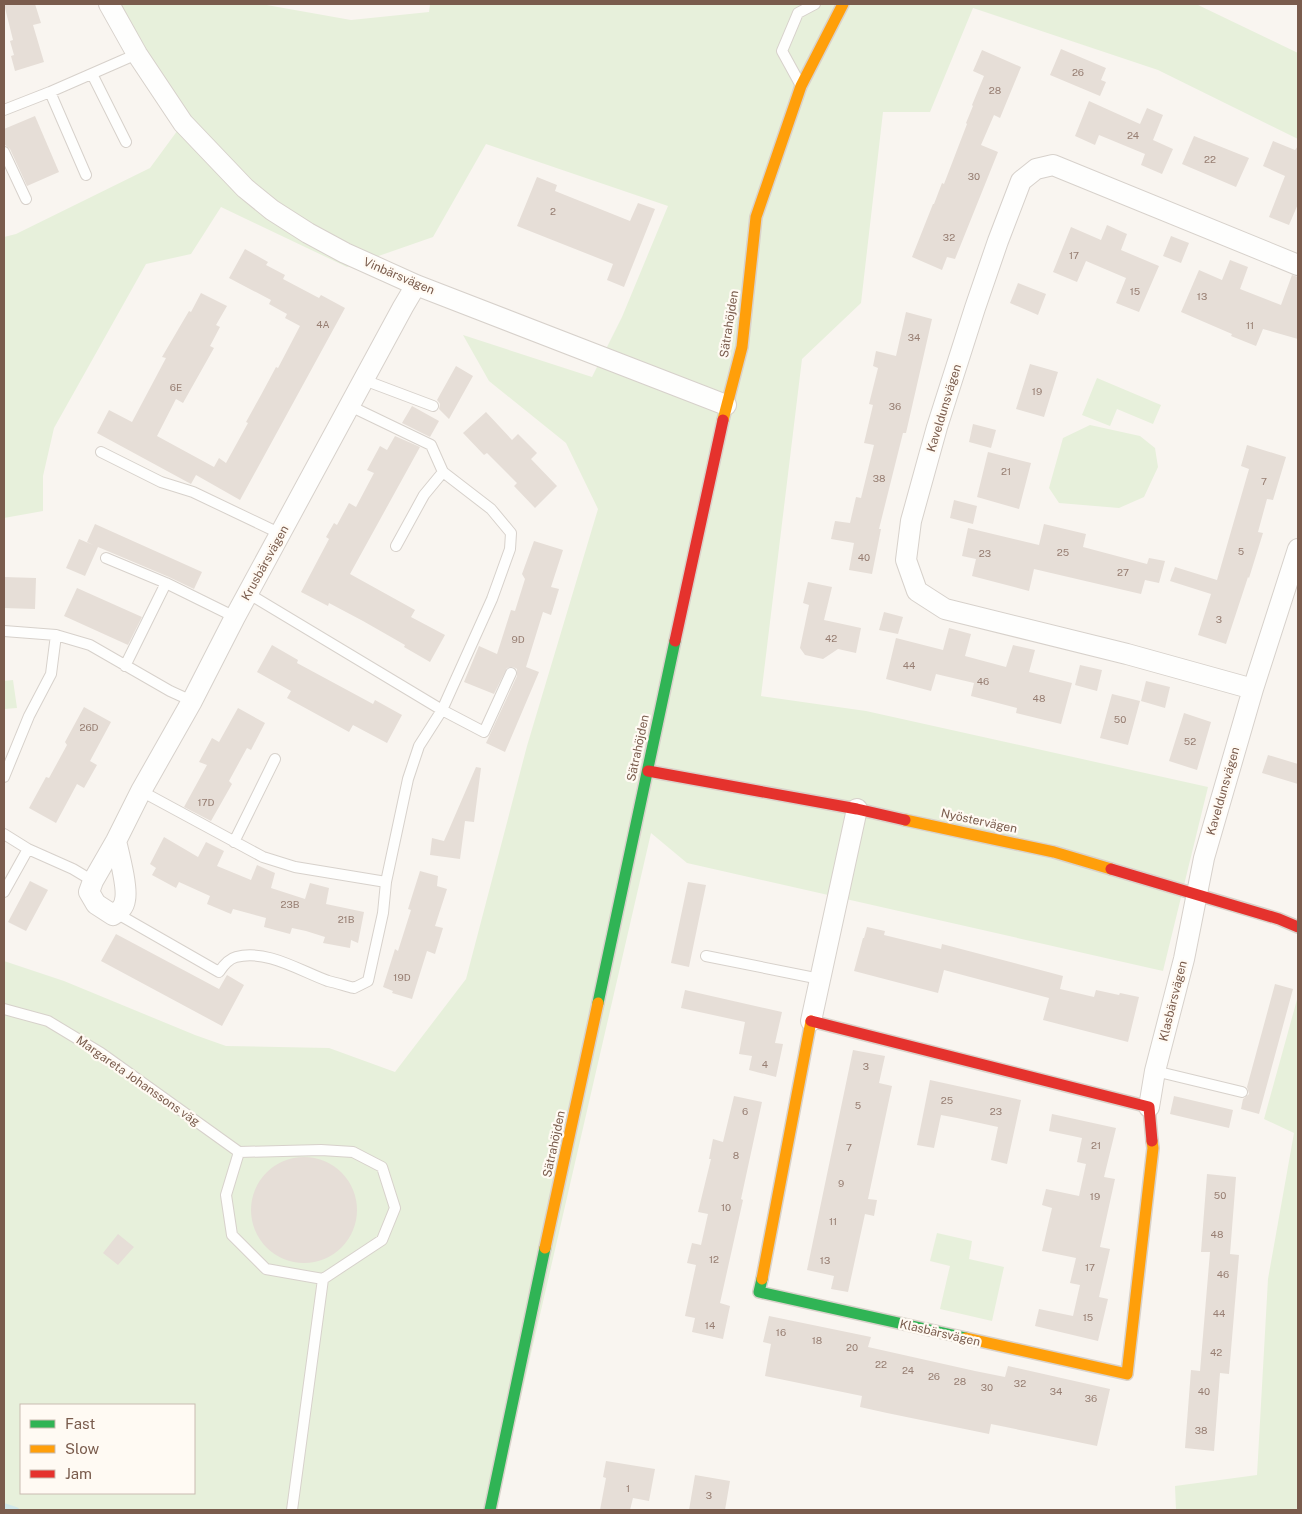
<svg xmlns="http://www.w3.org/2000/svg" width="1302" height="1514" font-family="'Public Sans',sans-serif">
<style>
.green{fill:#e7f0db;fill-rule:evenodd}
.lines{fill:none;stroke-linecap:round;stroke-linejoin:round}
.stream{stroke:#d0e8ea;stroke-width:6}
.building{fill:#e6ded7}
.lane-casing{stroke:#d7d1cb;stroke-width:12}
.street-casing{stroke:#d7d1cb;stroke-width:22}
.fast-casing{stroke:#d9d2cb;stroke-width:14}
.slow-casing{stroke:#d9d2cb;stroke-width:14}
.jam-casing{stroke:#d9d2cb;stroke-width:14}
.lane{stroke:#fefefd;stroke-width:10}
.street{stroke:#fefefd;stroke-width:20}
.fast{stroke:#30b455;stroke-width:11}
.slow{stroke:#ff9f0a;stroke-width:11}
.jam{stroke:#e5322d;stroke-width:11}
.labels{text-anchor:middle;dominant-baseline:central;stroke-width:4.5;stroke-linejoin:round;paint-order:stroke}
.number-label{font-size:10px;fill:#977e72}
.street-label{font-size:12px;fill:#7a5c4d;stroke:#fffaf3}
</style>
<rect width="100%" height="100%" fill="#f9f5f0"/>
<path class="green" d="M117,4H261L351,20L429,12L430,4H1196L1298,53V139L1158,70L973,8L930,112H883L861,303L802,359L761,696L866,711L1208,787L1163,971L687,863L651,833L495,1510H4V961L64,981L195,1035L226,1046L329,1048L395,1072L466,979L527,746L598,509L566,443L489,381L463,335L592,377L622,317L668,206L486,144L433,237L347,267L221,207L191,254L146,264L54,428L43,476V511L4,518V237L16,234L150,168L183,123ZM21,1405H194V1493H21Z
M1097,378L1161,405L1153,424L1117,409L1110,426L1082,415Z
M1090,425L1140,436L1155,448L1158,467L1144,497L1119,508L1059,503L1049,488L1063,438Z
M13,680L17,708L4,709V681Z
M1298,996V1510H1176L1175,1486L1257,1475L1268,1279L1294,1133L1264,1119Z
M937,1233L972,1241L969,1259L1004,1267L992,1321L940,1309L950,1266L930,1261Z"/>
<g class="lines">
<path class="stream" d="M4,1506L16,1510"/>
</g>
<path class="building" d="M4,4H35L41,23L33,25L44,62L15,71L11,56L14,55L10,41L13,40Z
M1061,49L1106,68L1101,80L1106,82L1100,96L1050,75Z
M982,50L1021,67L1000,118L994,115L981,145L998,152L955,259L947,257L942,270L912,257L933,204H934L942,183L944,184L967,124L966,123L973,106L972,105L984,76L973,71Z
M1089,101L1140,124L1147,108L1163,115L1153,140L1173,149L1162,174L1141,165L1145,154L1099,135L1095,145L1075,136Z
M35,116L59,172L27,186L10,149L4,144V129Z
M1194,136L1249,158L1236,187L1182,164Z
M1273,141L1295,150L1298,146V204L1289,225L1269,217L1285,176L1263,166Z
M537,177L557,185L555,191L630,221L638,203L655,209L624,287L607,280L613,264L517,226Z
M1107,225L1127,234L1121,250L1159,266L1139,312L1116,303L1126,278L1086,261L1077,282L1053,272L1071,227L1101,240Z
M1171,236L1189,243L1181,263L1163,256Z
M245,249L268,262L266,265L285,275L283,279L319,298L321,295L345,308L240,500L196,475L191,484L97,433L109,410L132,422L166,358L162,357L189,311L191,312L201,293L227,306L216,325L220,327L210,346L214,348L183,403L176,399L157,436L214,467L219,458L226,463L248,423L246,422L261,395L276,367L278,368L300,326L285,318L287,314L269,304L271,300L229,278Z
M1230,260L1248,267L1240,289L1281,305L1292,275L1298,277V339L1263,329L1256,346L1231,336L1232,334L1181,312L1199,270L1222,280Z
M1018,283L1046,294L1038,315L1010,303Z
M906,312L932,319L906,433H903L879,529H881L872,574L849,570L854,543L831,539L835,521L850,523L856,497L861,498L874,445L864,443L873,405L869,404L878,368L873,366L876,351L896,356Z
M1030,364L1058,372L1044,417L1016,409Z
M456,366L473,376L449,419L439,409L440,404L437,400Z
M412,406L439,421L430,437L402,423Z
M486,412L512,440L518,434L537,453L531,459L557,486L535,508L514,486L517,483L487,453L484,455L463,433Z
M973,424L996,430L991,448L969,442Z
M395,436L420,447L350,574L415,610L411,617L445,635L430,662L404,647L405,645L363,621L329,603L328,606L301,592L329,539L326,537L334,523L337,525L349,503L356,507L374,473L367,470L380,446L387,450Z
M1247,445L1286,457L1273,500L1267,499L1258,532L1263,533L1249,578L1248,577L1226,644L1198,635L1211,594L1170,581L1175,567L1217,580L1249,469L1241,466Z
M988,452L1031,463L1019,509L977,497Z
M954,500L977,506L973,524L950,518Z
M95,524L202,572L194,589L169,577L98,547L85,576L66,568L79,539L93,545L87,542Z
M1044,524L1086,534L1083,547L1147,564L1149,558L1165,561L1159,583L1145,580L1141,594L1034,569L1029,591L972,576L976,559L962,556L968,528L1039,545Z
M534,541L563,550L551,587L559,589L551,615L543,612L526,667L539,672L505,752L486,743L517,676V669L513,667L507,668L494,694L464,682L479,646L497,654L511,610L515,611L525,579L522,574Z
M4,577L36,578L35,609L4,608Z
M808,582L832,587L824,620L861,628L856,653L838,649L823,659L805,655L800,648L809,605L803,603Z
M77,588L142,617L128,645L64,616Z
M884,612L903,617L898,634L879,630Z
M949,628L971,634L965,656L1006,667L1013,645L1035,650L1029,672L1072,683L1061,724L1016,713L1017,708L971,696L974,683L936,674L931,691L886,679L896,638L943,650Z
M272,645L298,660L297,663L373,704L375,700L402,715L387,743L353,725L349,732L287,698L291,691L257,672Z
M1080,665L1102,670L1097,691L1075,685Z
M1146,681L1170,687L1165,708L1141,701Z
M1112,694L1140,701L1128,745L1100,738Z
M84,707L111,722L90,761L97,765L84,788L77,784L56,823L29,808L46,777L49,778L67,745L65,742Z
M238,708L265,723L251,750L247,748L229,781L232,784L211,821L184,807L207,765L199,762L212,738L219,742Z
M1184,713L1211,722L1197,770L1169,761Z
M1268,755L1298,764V784L1262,773Z
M476,767L481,768L474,822L465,821L460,859L430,855L432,838L444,841Z
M164,837L198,857L206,842L224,851L217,866L251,880L257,865L275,873L271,888L305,899L310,883L329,888L326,904L364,912L358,943L351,940L350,948L323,943L325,937L306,931L292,928L290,934L264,927L266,918L233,909L231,914L207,904L210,896L179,882L176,888L152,875L156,868L150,864Z
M420,871L438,876L437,886L447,889L435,926L443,928L435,954L427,951L412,999L392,993L393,991L383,987L395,949L398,951L411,910L408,909Z
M30,881L48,890L26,931L8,922Z
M688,882L706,885L689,967L671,963Z
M867,927L885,931L884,935L941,949L942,944L1063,976L1060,989L1094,997L1096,990L1119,995L1120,993L1139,997L1128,1042L1043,1020L1049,998L944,970L938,993L854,971L863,938H864Z
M116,934L219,989L227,975L244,985L222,1026L101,961Z
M1275,984L1293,989L1259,1114L1241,1109L1243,1099L1249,1094L1247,1087Z
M685,990L782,1012L775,1043L783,1044L776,1077L749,1070L752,1056L739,1054L745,1022L681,1008Z
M853,1050L885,1056L879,1083L892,1086L868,1199L877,1200L874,1216L865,1214L848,1292L831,1289L834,1276L807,1270Z
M930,1080L1021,1100L1007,1164L991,1160L998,1127L957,1118L941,1115L934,1148L917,1145Z
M734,1096L762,1102L741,1199L743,1200L720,1303L730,1306L723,1339L692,1332L695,1318L685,1316L696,1265L687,1263L692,1243L701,1245L708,1214L698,1212L711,1159H709L713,1139L723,1142Z
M1174,1096L1233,1110L1229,1128L1170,1114Z
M1052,1114L1116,1128L1104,1177L1115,1179L1100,1247L1110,1249L1099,1297L1108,1299L1098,1341L1035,1326L1039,1309L1073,1316L1080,1285L1070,1283L1076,1258L1042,1251L1052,1208L1042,1205L1046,1189L1079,1196L1086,1164L1077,1162L1082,1138L1049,1131Z
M251 1210a53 53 0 1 1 106 0a53 53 0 1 1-106 0Z
M1207,1174L1236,1177L1230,1254L1239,1255L1229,1374L1220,1373L1214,1451L1185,1448L1191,1370L1200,1371L1210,1252H1201Z
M118,1234L134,1247L118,1265L103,1253Z
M769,1316L871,1337L868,1347L975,1371L1005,1377L1008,1366L1110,1389L1097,1446L991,1424L989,1434L887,1413L860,1407L862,1396L765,1376L771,1344L763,1342Z
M606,1461L655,1469L649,1501L633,1498L630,1510H600L606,1478L603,1477Z
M695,1475L730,1481L725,1510H689Z"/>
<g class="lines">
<defs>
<path id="lane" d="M92,74L126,142
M799,82L782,51L798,13L815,4
M50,92L86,175
M4,110L50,92L137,54
M4,152L26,199
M364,380L433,406
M101,452L161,482L193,492L281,534
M396,546L424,495L443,472
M106,558L166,583L235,617
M249,594L442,710L484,732L511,673
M4,631L56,635L90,645L170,691L192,701
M125,666L166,583
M4,777L29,716L51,674L56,635
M141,791L263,857L295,867L386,882
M4,834L28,849L73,869L93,881
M234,842L275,759
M4,892L28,849
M116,913L219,972C223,966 228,959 236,957C267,949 300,971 328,981C337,983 346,986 354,988L368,981L383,913L386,882L408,779L419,746L442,710L492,599L510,549L511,533L491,509L443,472L431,445L350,406
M706,956L820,979
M4,1009L48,1021L101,1053L239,1152
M1155,1071L1242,1092
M292,1510L323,1279L382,1240L395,1208L382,1167L353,1152L321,1150L239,1152L226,1195L232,1235L266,1269L323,1279"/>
<path id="street" d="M109,4L137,54L183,123L245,188L272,210L308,233L345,253L416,285L726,405
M1253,689L1127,654L945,609L917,591L906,560L911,521L937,427L975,308L998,241L1021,181L1036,169L1053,165L1298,265
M116,841C119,854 128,888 125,900C124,908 119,911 113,915L96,904L89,892L93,881L116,841L141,791L192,701L235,617L403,307L416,285
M811,1021L857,809
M1149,1107L1155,1071L1184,959L1204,858L1253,689L1298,549"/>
<path id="fast" d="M598,1003L675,641
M762,1279L759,1292L966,1338
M490,1510L545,1248"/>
<path id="slow" d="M723,420L742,347L756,217L801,86L843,4
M905,820L1054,852L1111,869
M545,1248L598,1003
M762,1279L811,1021
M966,1338L1127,1374L1153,1148L1152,1141"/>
<path id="jam" d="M675,641L723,420
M648,771L857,809L905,820
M1111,869L1279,919L1298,927
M811,1021L1149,1107L1152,1141"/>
</defs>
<use href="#lane" class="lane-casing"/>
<use href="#street" class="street-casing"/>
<use href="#fast" class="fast-casing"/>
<use href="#slow" class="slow-casing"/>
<use href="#jam" class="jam-casing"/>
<use href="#lane" class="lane"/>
<use href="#street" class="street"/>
<use href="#fast" class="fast"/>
<use href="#slow" class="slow"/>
<use href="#jam" class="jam"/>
</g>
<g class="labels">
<g class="number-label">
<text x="1078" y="72">26</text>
<text x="995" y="90">28</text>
<text x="1133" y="135">24</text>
<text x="1210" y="159">22</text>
<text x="974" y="176">30</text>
<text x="553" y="211">2</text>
<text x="949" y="237">32</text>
<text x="1074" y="255">17</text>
<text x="1135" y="291">15</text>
<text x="1202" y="296">13</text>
<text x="323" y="324">4A</text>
<text x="1250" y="325">11</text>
<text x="914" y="337">34</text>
<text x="176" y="387">6E</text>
<text x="1037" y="391">19</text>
<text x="895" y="406">36</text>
<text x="1006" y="471">21</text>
<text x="879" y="478">38</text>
<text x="1264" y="481">7</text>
<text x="1241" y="551">5</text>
<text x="1063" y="552">25</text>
<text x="985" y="553">23</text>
<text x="864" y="557">40</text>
<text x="1123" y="572">27</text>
<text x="1219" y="619">3</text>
<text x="831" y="638">42</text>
<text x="518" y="639">9D</text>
<text x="909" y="665">44</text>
<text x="983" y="681">46</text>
<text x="1039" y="698">48</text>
<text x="1120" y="719">50</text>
<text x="89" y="727">26D</text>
<text x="1190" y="741">52</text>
<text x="206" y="802">17D</text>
<text x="290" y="904">23B</text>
<text x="346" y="919">21B</text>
<text x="402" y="977">19D</text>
<text x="765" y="1064">4</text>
<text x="866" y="1066">3</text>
<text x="947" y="1100">25</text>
<text x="858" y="1105">5</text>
<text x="745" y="1111">6</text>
<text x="996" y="1111">23</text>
<text x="1096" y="1145">21</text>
<text x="849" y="1147">7</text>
<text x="736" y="1155">8</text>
<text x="841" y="1183">9</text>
<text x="1220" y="1195">50</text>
<text x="1095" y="1196">19</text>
<text x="726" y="1207">10</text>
<text x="833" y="1221">11</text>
<text x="1217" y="1234">48</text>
<text x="714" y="1259">12</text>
<text x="825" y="1260">13</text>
<text x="1090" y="1267">17</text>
<text x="1223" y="1274">46</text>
<text x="1219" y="1313">44</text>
<text x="1088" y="1317">15</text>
<text x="710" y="1325">14</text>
<text x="781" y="1332">16</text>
<text x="817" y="1340">18</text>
<text x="852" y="1347">20</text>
<text x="1216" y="1352">42</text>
<text x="881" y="1364">22</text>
<text x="908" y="1370">24</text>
<text x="934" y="1376">26</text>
<text x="960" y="1381">28</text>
<text x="1020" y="1383">32</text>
<text x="987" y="1387">30</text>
<text x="1056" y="1391">34</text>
<text x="1204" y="1391">40</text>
<text x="1091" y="1398">36</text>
<text x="1201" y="1430">38</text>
<text x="628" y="1488">1</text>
<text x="709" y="1495">3</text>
</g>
<g class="street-label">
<text transform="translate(399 276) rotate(23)">Vinbärsvägen</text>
<text transform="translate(729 324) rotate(-81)">Sätrahöjden</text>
<text transform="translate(944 408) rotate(-73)">Kaveldunsvägen</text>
<text transform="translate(265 563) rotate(-61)">Krusbärsvägen</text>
<text transform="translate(638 748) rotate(-78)">Sätrahöjden</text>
<text transform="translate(1223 791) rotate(-74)">Kaveldunsvägen</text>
<text transform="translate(979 821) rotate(12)">Nyöstervägen</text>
<text transform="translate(1173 1001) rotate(-76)">Klasbärsvägen</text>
<text transform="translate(138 1081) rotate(35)">Margareta Johanssons väg</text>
<text transform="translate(554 1144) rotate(-78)">Sätrahöjden</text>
<text transform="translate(940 1333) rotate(13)">Klasbärsvägen</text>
</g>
</g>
<rect width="1302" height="1514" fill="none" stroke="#7a5c4d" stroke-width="10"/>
<rect x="20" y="1404" width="175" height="90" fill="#fffaf3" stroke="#cabbb1"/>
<rect x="30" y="1420" width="25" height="8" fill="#30b455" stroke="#cabbb1"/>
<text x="65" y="1429" font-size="15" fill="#7a5c4d">Fast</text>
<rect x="30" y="1445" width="25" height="8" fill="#ff9f0a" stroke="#cabbb1"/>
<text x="65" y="1454" font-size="15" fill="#7a5c4d">Slow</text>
<rect x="30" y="1470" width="25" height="8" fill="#e5322d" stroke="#cabbb1"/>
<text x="65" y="1479" font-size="15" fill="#7a5c4d">Jam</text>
</svg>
